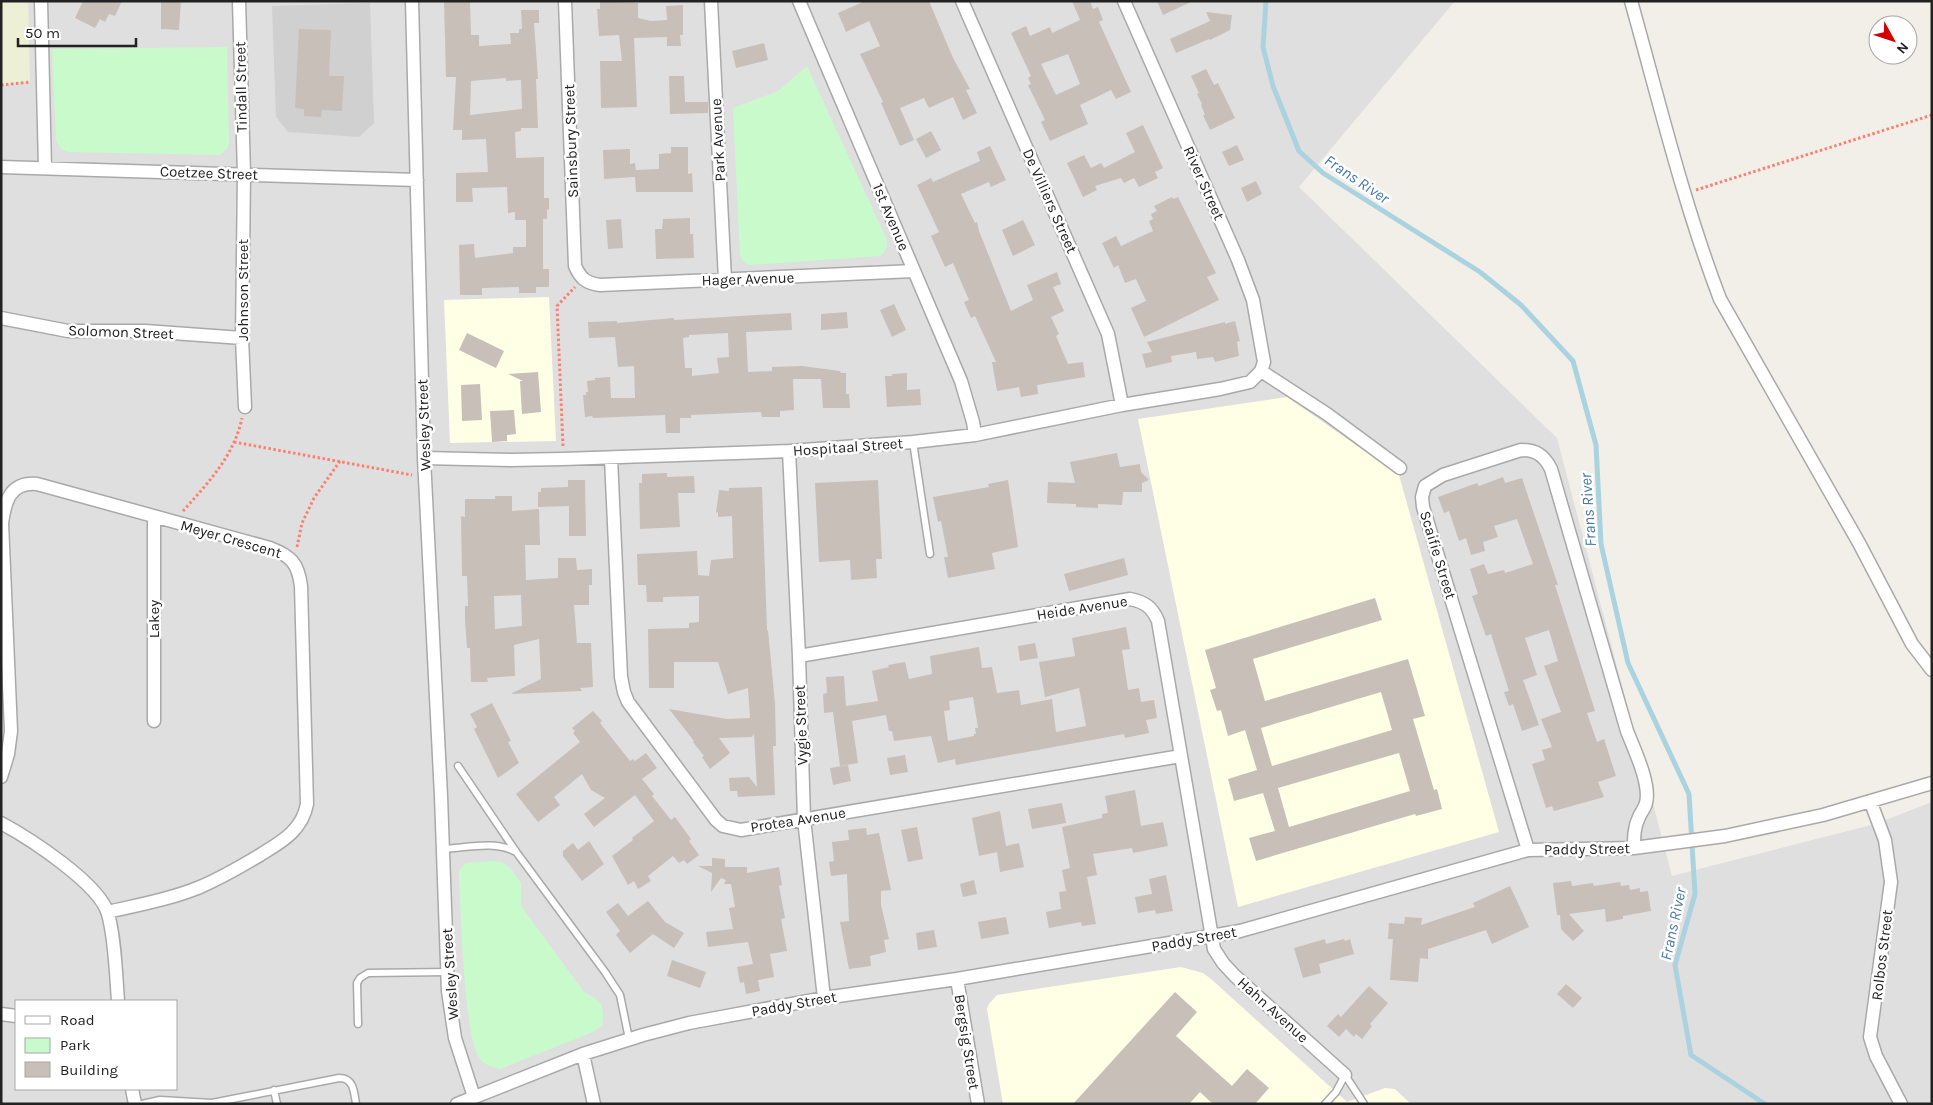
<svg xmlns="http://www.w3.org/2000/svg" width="1933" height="1105" font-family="Karla,sans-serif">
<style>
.residential{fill:#e0dfdf;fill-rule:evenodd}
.education{fill:#ffffe5}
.religious{fill:#d0d0d0}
.farmland{fill:#eef0d5}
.park{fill:#c8facc}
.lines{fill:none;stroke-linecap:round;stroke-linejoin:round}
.stream{stroke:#aad3df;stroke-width:5}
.building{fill:#c7bfb8;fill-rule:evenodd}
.lane-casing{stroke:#a9a9a9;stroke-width:9}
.street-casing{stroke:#a9a9a9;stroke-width:15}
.path{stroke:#fa8072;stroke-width:3;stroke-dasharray:2.5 2.5;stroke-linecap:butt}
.lane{stroke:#fff;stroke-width:6}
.street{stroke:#fff;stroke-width:12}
.labels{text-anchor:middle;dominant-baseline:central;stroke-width:5;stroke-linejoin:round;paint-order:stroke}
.street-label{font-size:15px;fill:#222;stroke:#fff}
.water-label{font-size:16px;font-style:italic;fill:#4a7aab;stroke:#fff}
</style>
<rect width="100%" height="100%" fill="#f2efe9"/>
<path class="residential" d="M1,1H1455L1299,187L1557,438L1672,876L1875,824L1932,802V1104H1ZM16,1001H176V1089H16Z"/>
<path class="education" d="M549,297L556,441L450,443L444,300Z
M1287,397L1399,475L1499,832L1238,907L1138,419Z
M1181,967L1203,973L1211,979L1347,1102L1385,1088L1395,1089L1411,1104H1003L987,1009L989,1004L997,995Z"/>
<path class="religious" d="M370,3L374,123L359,137L288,132L276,117L272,6Z"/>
<path class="farmland" d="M1,1H28L30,82L1,85Z"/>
<path class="park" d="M227,47L229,143L227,149L220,155L68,152L61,149L56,140L52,49Z
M807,66L887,240C887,248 886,252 879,256L750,265C744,263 742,261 740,255L733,108L778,91Z
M494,861L502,862L510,868L521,883V906L584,992C602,1000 605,1007 602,1026L593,1032L500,1069C493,1067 484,1065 480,1059C464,1040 461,911 459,880V870L466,863Z"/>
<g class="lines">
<path class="stream" d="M1266,1L1263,47L1273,86L1299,151L1323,173L1480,272L1521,305L1573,361L1596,445L1601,544L1628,663L1689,794L1695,894L1675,965L1691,1055L1765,1104"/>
</g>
<path class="building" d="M83,1H122L115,16L109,14L105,22L100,19L95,28L75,18Z
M161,1H181L179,30L161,29Z
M444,1H470L471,35H479V46L511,44L510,33H519V29H522L521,10H539V23H534L538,79H536L538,128H521V131L515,132L516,158L544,157V198H549V209L547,210V219H543V269H549V287H536V293H519V287L482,288V295H460L459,245L474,244L475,258L513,253V247H526V220H515V212L508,213L507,187L472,188L473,202H456V173L488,172L486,139L462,140V130H453L456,77H446ZM506,78V81L521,80L522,109L470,115L471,81Z
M600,1L638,3V18L651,21L667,20L666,6L683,5V35H680L681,46H667V37L634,38L637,107L601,108L600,61H622L619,35L599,36L597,9H600Z
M865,1H929L953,58L970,89L966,90L977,113L963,120L953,97L929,108L924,98L900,108L914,140L900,146L881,103L883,102L860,54L880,46L869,21L846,32L838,13Z
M1072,1H1090L1093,9L1098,7L1103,20L1099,22L1131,92L1116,99L1111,90L1080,105L1088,124L1050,141L1041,122L1045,120L1028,85L1031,84L1028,78L1031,76L1011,33L1026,26L1030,36L1050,27L1052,33L1080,20ZM1068,54L1080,84L1056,95L1041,64Z
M1157,1H1193L1163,15Z
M1206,12L1232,15L1230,30L1210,40L1209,39L1176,53L1170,39L1210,21Z
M299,29L331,30L329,76H344L342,111L322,110L321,117L304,116V109L295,108Z
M764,43L768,60L736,68L732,51Z
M1206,69L1214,85L1218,83L1235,118L1210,130L1203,115H1205L1201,105L1202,104L1197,94L1199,93L1191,76Z
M669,76H684L685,102H708V113L670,114Z
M1143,125L1163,168L1155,172L1158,178L1139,187L1134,178L1124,183L1121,178L1095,186L1097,190L1083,197L1067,163L1084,155L1091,168L1101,163L1104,168L1135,152L1126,133Z
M931,131L941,150L926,158L916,139Z
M1237,145L1244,160L1229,166L1222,152Z
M990,146L1006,180L991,187L989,182L961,194L975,223L977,222L979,231L1011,311L1033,300L1027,285L1057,272L1061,284L1053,287L1064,311L1051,317L1059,334L1056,336L1068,364L1083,362L1085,377L1037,385L1038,394L1021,397L1019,387L997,391L992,362H996L975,316L971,318L964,302L969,300L953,263L945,267L931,236L939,232L917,185L931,178L933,182L980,161L977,152Z
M671,147H688V174L692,173L693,192H636L635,177L604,179L603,150L630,149V164L635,163L636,170L659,169V154L671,153Z
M1256,181L1262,194L1247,202L1241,188Z
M1172,197L1173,199L1178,197L1216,273L1207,277L1219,300L1144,337L1131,308L1146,301L1136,279L1125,283L1118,265L1114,268L1102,243L1116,236L1121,246L1153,231L1149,221L1153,219L1151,214L1157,211L1154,206Z
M690,218V234H693L694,258L656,259L655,229H662L663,219Z
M621,219L623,248L608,249L606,220Z
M1023,220L1035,245L1013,256L1002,230Z
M894,304L906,330L892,337L880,310Z
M847,312L848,328L821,330V314Z
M791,313L792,330L746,332L748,372L772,371V367L802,366L840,371L841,373H846V394H849L850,408H823L821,379H793L794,410L780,411V417H762L761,412L691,415V418H680V433H666L665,415L593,418L592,416L585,417L583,395H586V392H588L587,381L595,380V378L610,377L611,398H635L634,366L618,367L615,337L589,338L588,322L617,321V323L674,318V320ZM728,333L729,357L717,358L719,373L692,376V368H685L683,338L689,337V335Z
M1235,321L1240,341L1237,342L1239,356L1215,362L1213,357L1197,359L1196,352L1171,356L1172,362L1146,368L1142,354L1152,352L1147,342L1225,322V324Z
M467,333L504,351L496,368L459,350Z
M538,372L541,412L522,414L520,381H523L508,374Z
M907,373V390L920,389L921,405L887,407L885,376H892V374Z
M480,384L482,420L462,421L461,385Z
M514,410L516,434L507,435V441L492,442L490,411Z
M1117,453L1120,467L1140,464L1141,472L1149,480L1142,483V492H1123L1122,505L1098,504V508L1076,507V504L1047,503L1048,482L1075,483L1070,462Z
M667,473V477L694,476L695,493H678L680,527L640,529L639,483H642V474Z
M1503,477L1505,483L1522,478L1558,585H1555L1595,711L1587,713L1597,742L1604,739L1616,776L1598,782L1604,797L1554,811L1552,806L1546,808L1532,764L1545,760L1542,750L1552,747L1541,719L1561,712L1544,666L1558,661L1549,630L1525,638L1537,675L1523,680L1539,725L1522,731L1513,704L1509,706L1504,692L1509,691L1491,634L1486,636L1472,596L1478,594L1470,569L1484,564L1488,574L1504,570L1505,573L1533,564L1517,519L1494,526L1498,537L1483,542L1485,551L1471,555L1466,538L1459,541L1449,511L1444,513L1438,497L1477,483L1479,486Z
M568,480H585L586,536H569V506L538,507V492H541V488L568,487Z
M878,480L882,559H876L877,578L851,580L850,560L819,562L815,483Z
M1008,480L1018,547L992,553L995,569L948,578L944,557H948L941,521L938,522L933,497L989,487L988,484Z
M762,487L767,630H768L775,704L776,746H773L775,795L738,797L737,791H730L729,778L749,777L757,787L754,734L752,737L719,738L730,753L710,769L702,757L704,756L693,742L694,741L669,709L727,719L750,718L748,688L728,694L718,662H674V688H649L648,629L689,628V623L699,622V596L663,597V602H647L646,585H638L637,554L697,551L698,575L709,576L711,560L733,558L732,516L718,517V512L716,513L719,490L729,491V488Z
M495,496H512V511L539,509L540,545H525L526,580L558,578V558H576L577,570L592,569V585H589V605H574L577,643H591L593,687L580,688L582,691L510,694L541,679L539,639L514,645L515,676L487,678L488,682H471L470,648H467L465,620V606H468L467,576H462L461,516L465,517V499H495ZM521,595L522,626L495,629L494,596Z
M1124,558L1128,575L1069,591L1064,574Z
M1375,598L1382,620L1253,659L1265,701L1408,659L1425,716L1413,719L1434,790L1437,789L1442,809L1416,816L1415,814L1256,861L1249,838L1275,831L1263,793L1234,801L1228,779L1257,770L1245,730L1228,736L1221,710L1217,711L1210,690L1216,688L1205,650ZM1381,692L1392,730L1272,766L1261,728ZM1399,753L1410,791L1289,827L1278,788Z
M1126,627L1130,649L1122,650L1128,690L1139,688L1141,702L1154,700L1157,718L1146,720L1149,733L1125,738L1124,734L956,765L955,759L938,763L931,736L894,741L892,731H889L886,715L852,721L858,763L840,766L833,712L824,713L823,694L827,693L826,677L844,676L846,706L878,701L872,671L889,667L888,665L905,662L909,679L932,674L930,656L979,647L982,668L992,667L997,693L1019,690L1021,705L1052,699L1056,732L1086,726L1079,688L1045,697L1039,662L1075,656L1072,638ZM973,697L978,728H975L976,734H974V736L948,741L944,711L950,710L949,701Z
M1035,643L1038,658L1020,661L1018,646Z
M492,703L511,741L508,742L519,763L498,778L474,729L477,727L470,714Z
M593,711L602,721L600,723L630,761L633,759L635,761L646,753L657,768L642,779L654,794L652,796L671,820L675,817L691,839L689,841L699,855L687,864L684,860L679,863L673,856L648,876L651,881L638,889L634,881L628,885L612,856L633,840L632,838L654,821L635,795L594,827L584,814L605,798L591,790L582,774L554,797L560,805L538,822L516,794L580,742L573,733L575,731L572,728Z
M905,755L908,772L890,775L887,758Z
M848,765L851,781L833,785L830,768Z
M1135,790L1141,826L1163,822L1168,846L1133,853L1132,848L1093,854L1097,875L1087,877L1096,924L1082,926L1081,922L1049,928L1046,912L1061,909L1059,892L1066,891L1062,870L1070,868L1062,827L1102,818V814L1108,813L1105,796Z
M1062,803L1066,823L1032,829L1028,809Z
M1000,811L1006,846L1019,843L1024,867L1000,872L997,852L979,856L972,818Z
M917,827L923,859L908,862L901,830Z
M866,828L867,835L879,833L891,890L881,891V905L889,939L884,940L886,952L870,956L871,966L849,969L840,922L849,921L847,874L831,876L829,862L834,861L832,842L849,840L848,830Z
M589,841L604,864L582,881L563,856V851L573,843L578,850Z
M712,858L725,859V867H747V873L779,867L782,885L779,886L785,918L781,919L787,951L770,954L774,977L758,980L760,991L746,994L744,982L740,983L737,967L753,964L748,942L708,947L706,932L733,929L729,908L735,907L731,884H724L726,880L721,878L711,892L712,873L698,866H712Z
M1166,875L1173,911L1156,914L1155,910L1138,913L1135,897L1152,894L1149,879Z
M974,880L977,894L963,897L960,884Z
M1571,881L1572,886L1593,883L1594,886L1620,882L1621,886L1629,885L1630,890L1640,888V892L1648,891L1651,911L1623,916V919L1606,922L1605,909L1569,914L1584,931L1573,941L1561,929L1560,915H1557L1553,883Z
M1510,886L1529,927L1492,944L1486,930L1428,949V959L1420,958L1418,982L1390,980L1393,939H1388L1389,923L1404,924L1405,917L1422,918L1421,925L1475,907L1473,903Z
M648,901L665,922L684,933L674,948L653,934L630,953L616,935L620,931L606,912L618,903L628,916Z
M1006,917L1009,934L981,939L978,922Z
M934,930L937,947L918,950L916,933Z
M1325,939L1326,944L1344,939L1345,941L1350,939L1354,954L1319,964L1321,973L1303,978L1294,948Z
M672,960L706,972L700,988L667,976Z
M1566,984L1582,998L1573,1008L1557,994Z
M1369,986L1388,1003L1370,1024L1372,1026L1362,1039L1356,1034L1354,1037L1346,1029L1339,1037L1327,1026L1338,1014L1341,1017Z
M1175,992L1197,1012L1176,1036L1232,1086L1247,1069L1269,1088L1255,1104H1213L1200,1092L1189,1104H1073Z"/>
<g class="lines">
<defs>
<path id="lane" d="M913,442L930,554
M458,766L517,853L605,972L620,995L629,1039
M443,849C466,848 495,840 516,852
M358,1024L357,983L360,978L368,973L448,972
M1345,1075L1364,1104
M274,1090L277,1104
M142,1104L160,1100L212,1103L339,1078C354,1078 354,1092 356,1104
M1325,1104L1336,1092L1345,1075"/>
<path id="street" d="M41,1L45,168
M239,1L244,174L242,338L245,407
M412,1L424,458L441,796L448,991L455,1038L474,1097
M565,1L575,266C581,279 586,283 600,285L914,271
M711,1L725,280
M799,1L961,381L973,422L975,435
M962,1L1108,334L1122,405
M1631,1C1659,101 1683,202 1720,299L1859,543L1912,644L1932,670
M1,167L417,180
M1,318L68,331H145L242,338
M1261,371L1327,414L1400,468
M789,451L799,656L804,819L824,998
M424,458L510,460L563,459L789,451L913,442L975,435L1122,405L1220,389L1250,382L1261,371L1264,362L1253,300L1238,260L1124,1
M611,458L621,677L624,692L628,702L716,820L723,826L741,830L1181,756
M154,517V721
M799,656L1130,599C1145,602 1152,607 1158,621L1214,949L1223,963L1235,976L1345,1075
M1,777L8,754L11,731L2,523C5,501 10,482 37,484L270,548C291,556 298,563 301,586L307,804C302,831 281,842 260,855C240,867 221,878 200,887C171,899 138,905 108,912
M1871,803L1885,840L1891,882L1870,1037L1876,1056L1901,1104
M1,823C29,838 100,884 108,914C115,938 116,975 118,1001
M1528,850L1423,507L1422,497L1425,486L1443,475L1521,450C1536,450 1544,455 1551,469L1627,731C1634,749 1651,784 1646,803C1645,808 1641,812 1639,817C1634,827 1634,837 1634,848
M957,979L978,1104
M1,1014L16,1016
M583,1054L594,1104
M132,1089L135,1104
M457,1104L583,1054L643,1035L689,1023L824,998L957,979L1240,931L1528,850L1634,848L1725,836L1823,815L1932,783"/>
</defs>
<use href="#lane" class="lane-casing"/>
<use href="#street" class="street-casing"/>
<path class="path" d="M1,85L30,82
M1696,190L1932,115
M234,442L412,475
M563,446L557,306L575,287
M183,511C208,483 234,456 242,418
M297,547L302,523L314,498L340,461"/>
<use href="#lane" class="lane"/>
<use href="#street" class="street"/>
</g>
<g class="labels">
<g class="street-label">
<text transform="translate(241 87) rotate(-91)">Tindall Street</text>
<text transform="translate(718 140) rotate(-93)">Park Avenue</text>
<text transform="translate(571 141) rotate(-92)">Sainsbury Street</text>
<text transform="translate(209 173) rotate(2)">Coetzee Street</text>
<text transform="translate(1204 183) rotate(66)">River Street</text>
<text transform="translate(1050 201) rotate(66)">De Villiers Street</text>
<text transform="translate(891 217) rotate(67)">1st Avenue</text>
<text transform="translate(748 279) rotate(-2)">Hager Avenue</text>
<text transform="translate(243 290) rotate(-90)">Johnson Street</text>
<text transform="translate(121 332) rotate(2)">Solomon Street</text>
<text transform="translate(424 425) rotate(-92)">Wesley Street</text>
<text transform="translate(848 447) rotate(-4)">Hospitaal Street</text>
<text transform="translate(231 539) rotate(16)">Meyer Crescent</text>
<text transform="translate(1438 555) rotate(73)">Scaifie Street</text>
<text transform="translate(1082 608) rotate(-9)">Heide Avenue</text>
<text transform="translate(154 619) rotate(-90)">Lakey</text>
<text transform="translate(801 725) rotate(-92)">Vygie Street</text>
<text transform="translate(798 820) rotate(-9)">Protea Avenue</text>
<text transform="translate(1587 849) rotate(-1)">Paddy Street</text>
<text transform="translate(1194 939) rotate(-10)">Paddy Street</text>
<text transform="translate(1882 955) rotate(-83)">Rolbos Street</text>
<text transform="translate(450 974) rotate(-94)">Wesley Street</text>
<text transform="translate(794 1004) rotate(-10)">Paddy Street</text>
<text transform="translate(1273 1010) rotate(42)">Hahn Avenue</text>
<text transform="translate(967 1042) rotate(81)">Bergsig Street</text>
</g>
<g class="water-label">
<text transform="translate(1357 179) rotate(34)">Frans River</text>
<text transform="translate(1588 510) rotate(-94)">Frans River</text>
<text transform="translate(1673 924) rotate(-78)">Frans River</text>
</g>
</g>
<rect width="1933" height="1105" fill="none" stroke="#222222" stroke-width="5"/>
<rect x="15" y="1000" width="162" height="90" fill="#ffffff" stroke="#a7a7a7"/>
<rect x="25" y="1016" width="25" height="8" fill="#ffffff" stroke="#a7a7a7"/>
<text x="60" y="1025" font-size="15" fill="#222222">Road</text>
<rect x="25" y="1038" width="25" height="15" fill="#c8facc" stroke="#a7a7a7"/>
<text x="60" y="1050" font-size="15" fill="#222222">Park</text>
<rect x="25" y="1062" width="25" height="15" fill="#c7bfb8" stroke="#a7a7a7"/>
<text x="60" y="1075" font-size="15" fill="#222222">Building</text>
<g transform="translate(1893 40) rotate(130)"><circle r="24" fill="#ffffff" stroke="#a7a7a7"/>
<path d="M0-4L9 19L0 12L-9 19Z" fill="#d40000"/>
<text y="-8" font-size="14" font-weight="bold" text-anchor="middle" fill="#222222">N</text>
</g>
<path d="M18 38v8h118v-8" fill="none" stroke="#222222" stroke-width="2.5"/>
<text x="25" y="38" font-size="15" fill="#222222" stroke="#ffffff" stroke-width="4" paint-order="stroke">50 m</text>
</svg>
